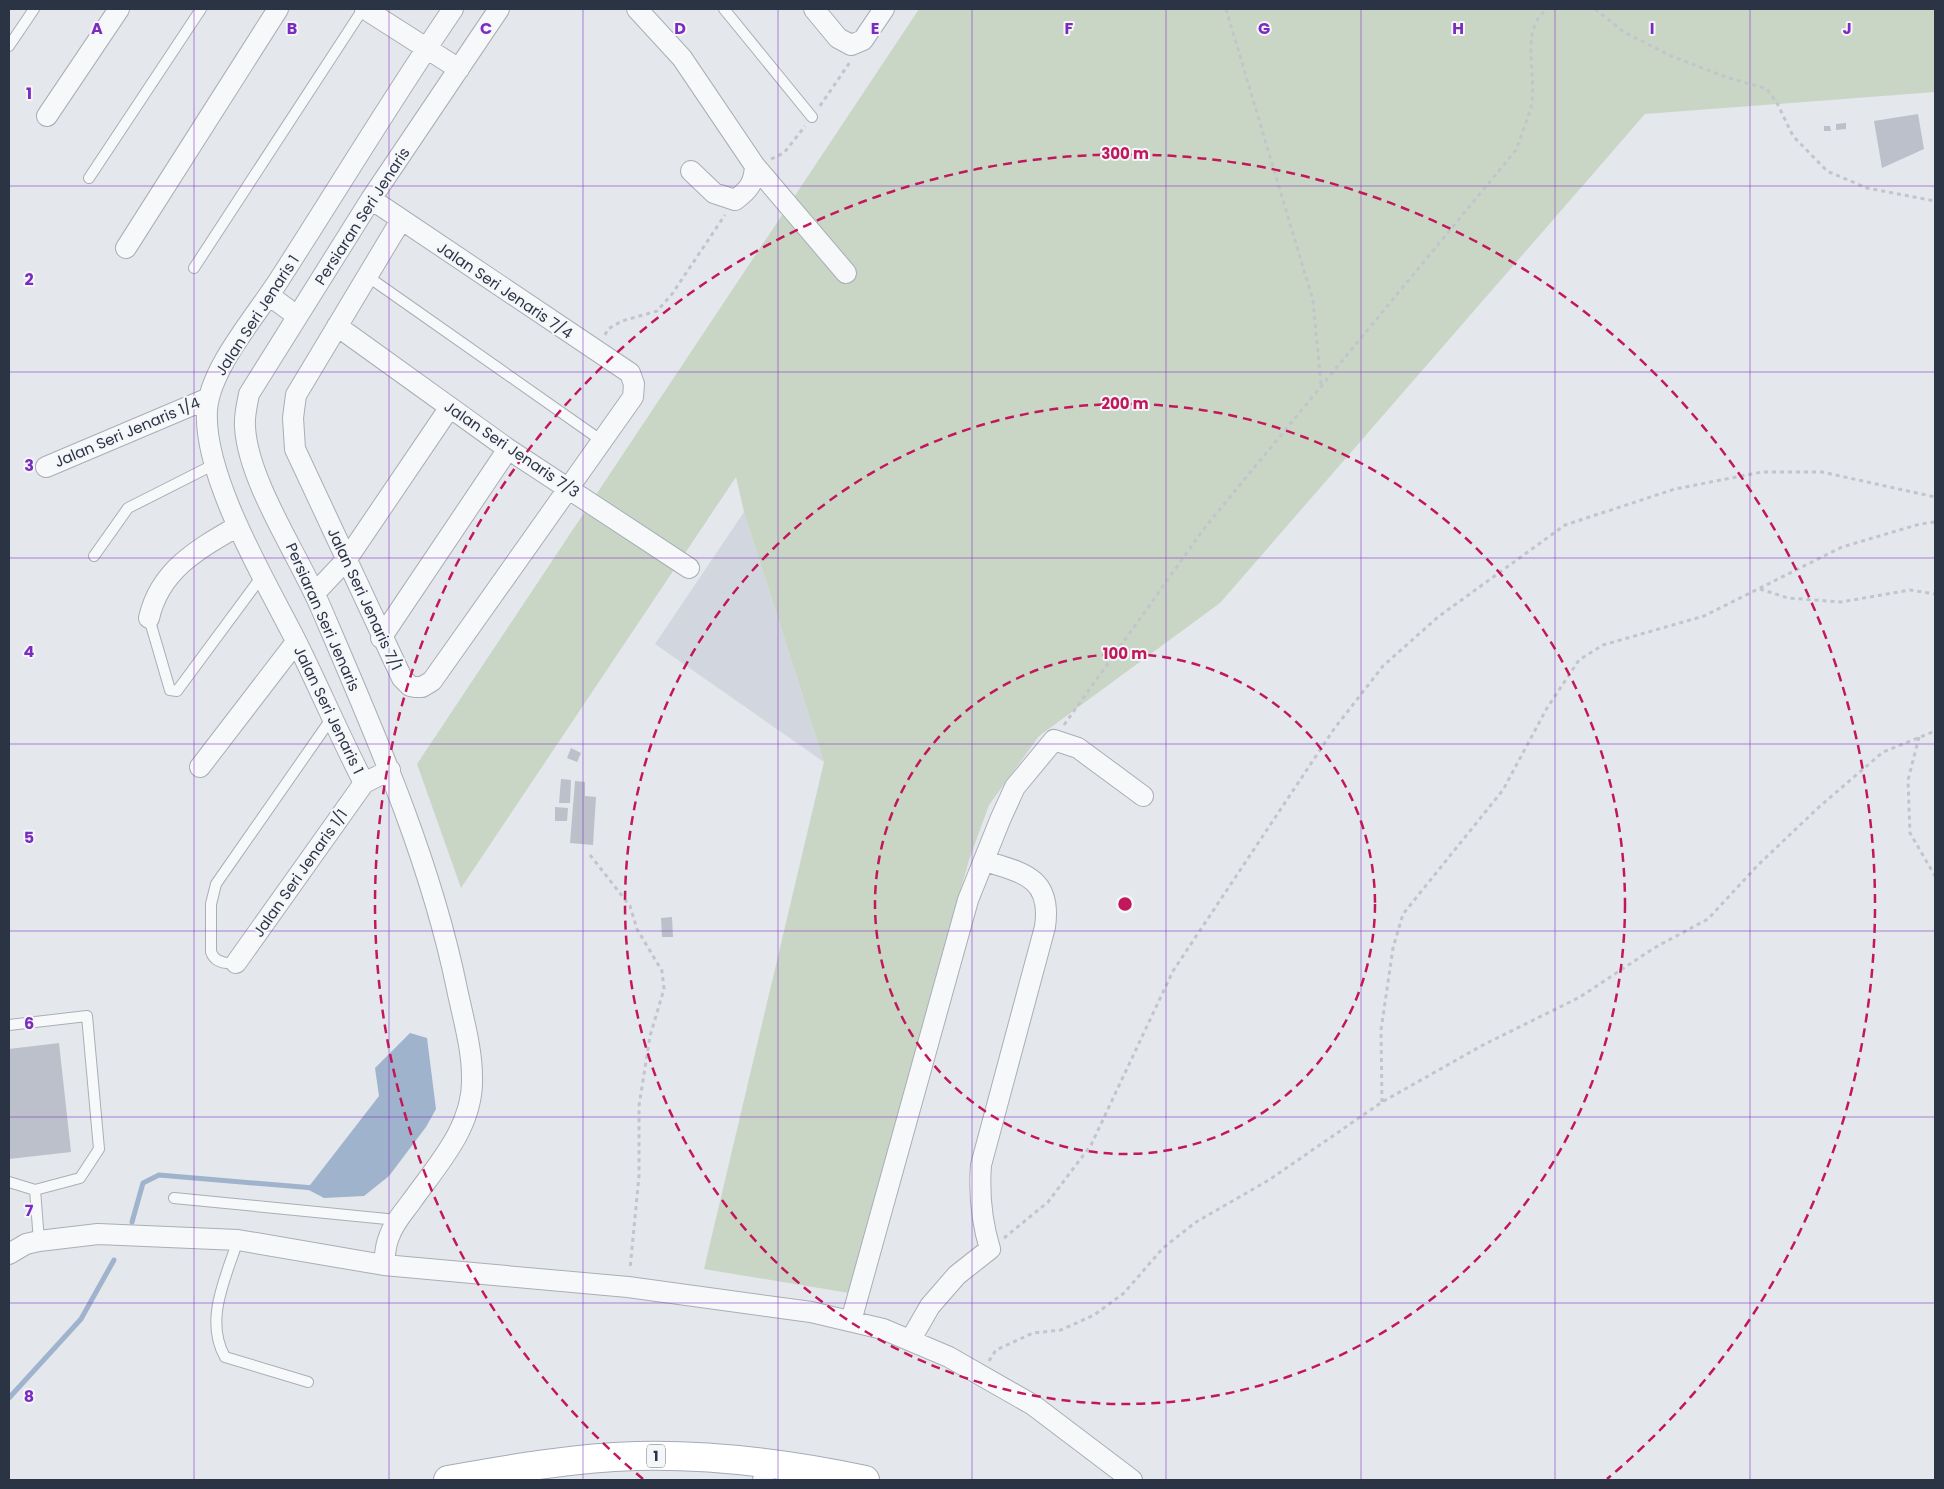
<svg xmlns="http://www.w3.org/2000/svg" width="1944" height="1489" font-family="Poppins,sans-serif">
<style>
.built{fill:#d2d6de}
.green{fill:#c9d6c5}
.water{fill:#9fb4cc}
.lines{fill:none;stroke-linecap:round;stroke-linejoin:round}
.stream{stroke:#9fb4cc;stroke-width:5}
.building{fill:#bbc0ca}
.service-casing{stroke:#a9aeb7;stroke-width:12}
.minor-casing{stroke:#a9aeb7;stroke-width:22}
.primary-casing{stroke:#a3abb8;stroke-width:30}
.path{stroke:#c2c5cb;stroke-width:3;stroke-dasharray:4 4;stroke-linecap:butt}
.service{stroke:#f7f8fa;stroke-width:10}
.minor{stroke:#f7f8fa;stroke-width:20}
.primary{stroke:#fff;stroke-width:28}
.grid{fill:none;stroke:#7b2cbf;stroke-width:1;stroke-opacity:0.55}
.ring{fill:none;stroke:#c2185b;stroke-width:2.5;stroke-dasharray:9 6}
.labels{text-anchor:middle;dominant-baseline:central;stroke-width:4;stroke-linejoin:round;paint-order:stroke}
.shield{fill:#f4f6f9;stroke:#676e7b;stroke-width:1}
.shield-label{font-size:14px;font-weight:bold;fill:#2b3445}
.street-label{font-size:15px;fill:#2b3445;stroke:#f4f6f9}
.grid-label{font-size:16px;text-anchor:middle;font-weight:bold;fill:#7b2cbf;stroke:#f4f6f9;stroke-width:4;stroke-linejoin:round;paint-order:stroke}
.centre{fill:#c2185b;stroke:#f4f6f9;stroke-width:2.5}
.ring-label{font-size:15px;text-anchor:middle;font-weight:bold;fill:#c2185b;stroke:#f4f6f9;stroke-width:4;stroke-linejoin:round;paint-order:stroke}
</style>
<rect width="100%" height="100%" fill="#e4e7ec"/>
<path class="built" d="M744,512L824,762L655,644Z"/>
<path class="green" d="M919,9H1935V92L1645,114L1220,603L1039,736L989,805L969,860L849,1293L704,1269L824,762L744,512L736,477L461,888L417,764Z"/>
<path class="water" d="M410,1033L427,1038L436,1109L426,1127L389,1176L364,1196L324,1198L307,1189L379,1096L375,1068Z"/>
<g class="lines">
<path class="stream" d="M132,1222L143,1183L159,1175L314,1188
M9,1398L81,1319L114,1260"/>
</g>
<path class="building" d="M1918,114L1924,149L1882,168L1874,121Z
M1846,123V129L1836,130V124Z
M1824,126H1830L1831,131H1824Z
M571,748L581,753L577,762L567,758Z
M561,779L571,780L570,803H559Z
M575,781L585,782V796L596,797L593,845L570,843Z
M555,807L568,808L567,821H555Z
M672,917L673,937H662L661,918Z
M59,1043L71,1152L9,1159V1049Z"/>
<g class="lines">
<defs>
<path id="service" d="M724,9L812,117
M9,46L34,9
M89,178L201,9
M194,268L363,9
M367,276L602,441
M94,556L128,508L215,464
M149,618L170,690L177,691L262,576
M236,963C226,964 215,963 211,952V904L216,884L331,719
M9,1025L87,1016L99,1149L80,1178L35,1190L9,1182
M35,1190L39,1241
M174,1198L397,1220
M238,1240C226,1277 204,1320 225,1357L308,1382"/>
<path id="minor" d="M365,9L459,69
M637,9L682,58L755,166C754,183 749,190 735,200L714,193L691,171
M814,9L838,38L851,45L863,40L884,9
M47,116L119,9
M755,166L846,273
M371,199L630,373L634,384L633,397L432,681L422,687H415L410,686L402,678L295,449L293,418L296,395L401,220
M126,248L278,9
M270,296L297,316
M337,326L508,449L689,568
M46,467L209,398
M315,593L347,559L450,407
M149,618C160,570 198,549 238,526
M381,638L508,449
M200,767L296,642
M390,770L364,783C339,735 319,687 295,639C265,580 203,476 207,410C210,368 256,316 279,280C337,190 393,97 453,9
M236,963L364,783
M9,1254L26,1244L39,1241L98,1234L238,1240L384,1265L628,1287L811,1312L883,1329L949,1357L1033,1405L1132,1480
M384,1265C385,1256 385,1246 389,1237C393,1224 403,1213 411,1202C438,1164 474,1126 472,1077C472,1048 463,1018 457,989C430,857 374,732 321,608C299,556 248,482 245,427C244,416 247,405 249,394L371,199L499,9
M851,1321L968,900L1000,820L1015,787L1054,740L1078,748L1143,796
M911,1339L930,1306L957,1275L990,1249C982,1223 979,1192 981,1165L1045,927C1052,878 1024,873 985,861
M763,1480L767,1462"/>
<path id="primary" d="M448,1480C510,1469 572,1458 636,1456C713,1454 789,1464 865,1480"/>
</defs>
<use href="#service" class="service-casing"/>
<use href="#minor" class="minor-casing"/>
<use href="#primary" class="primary-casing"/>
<path class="path" d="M1226,9L1313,301L1321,384
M1595,9L1624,32L1671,56L1726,77L1767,89L1777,103L1793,136L1827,171L1867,188L1935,201
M820,106L850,62
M771,159L784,153L805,126
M605,335L608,329L622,321L657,311L672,294L725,215
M1760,589L1788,598L1841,602L1910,590L1935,594
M1064,725L1206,526L1516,150C1521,136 1527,121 1531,107C1538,76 1518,29 1548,9
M1919,737L1908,780L1910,833L1935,876
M590,855L630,906L637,929L662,971L664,989L650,1036L639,1106V1176L630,1269
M1382,1102L1381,1030L1393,948L1403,914L1503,790L1547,708L1579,660L1603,645L1704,616L1842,547L1920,524L1935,522
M1004,1238L1048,1202L1091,1145L1173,971L1334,729L1383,666L1438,617L1565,525L1675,489L1762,472H1822L1935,497
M989,1361L996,1350L1033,1333L1061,1330L1094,1315L1124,1293L1163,1248L1196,1222L1269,1180L1382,1102L1483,1045L1580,997L1654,948L1708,919L1758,865L1819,807L1883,752L1935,731"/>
<use href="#service" class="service"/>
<use href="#minor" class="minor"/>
<use href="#primary" class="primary"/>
</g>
<path class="grid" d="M194,9V1480M389,9V1480M583,9V1480M778,9V1480M972,9V1480M1166,9V1480M1361,9V1480M1555,9V1480M1750,9V1480M9,186H1935M9,372H1935M9,558H1935M9,744H1935M9,931H1935M9,1117H1935M9,1303H1935"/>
<g class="ring">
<circle cx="1125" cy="904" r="250"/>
<circle cx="1125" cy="904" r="500"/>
<path d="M643 1479A750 750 0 1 1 1607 1479"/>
</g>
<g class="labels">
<rect class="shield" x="647" y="1444.5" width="18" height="23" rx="4"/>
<g class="shield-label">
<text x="656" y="1456">1</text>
</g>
<g class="street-label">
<text transform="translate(362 216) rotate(-57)">Persiaran Seri Jenaris</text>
<text transform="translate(505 290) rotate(34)">Jalan Seri Jenaris 7/4</text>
<text transform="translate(257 315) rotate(-57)">Jalan Seri Jenaris 1</text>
<text transform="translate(127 432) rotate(-23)">Jalan Seri Jenaris 1/4</text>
<text transform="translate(512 449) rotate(34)">Jalan Seri Jenaris 7/3</text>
<text transform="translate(365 599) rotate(65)">Jalan Seri Jenaris 7/1</text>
<text transform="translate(323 617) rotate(66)">Persiaran Seri Jenaris</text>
<text transform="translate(329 710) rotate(64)">Jalan Seri Jenaris 1</text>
<text transform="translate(300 873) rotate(-55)">Jalan Seri Jenaris 1/1</text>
</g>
</g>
<g class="grid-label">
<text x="97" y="34">A</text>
<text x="292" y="34">B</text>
<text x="486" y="34">C</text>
<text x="680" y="34">D</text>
<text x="875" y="34">E</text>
<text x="1069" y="34">F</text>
<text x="1264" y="34">G</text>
<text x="1458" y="34">H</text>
<text x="1652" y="34">I</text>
<text x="1847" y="34">J</text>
<text x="29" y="99">1</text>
<text x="29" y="285">2</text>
<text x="29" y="471">3</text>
<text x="29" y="657">4</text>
<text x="29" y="843">5</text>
<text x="29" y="1029">6</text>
<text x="29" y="1216">7</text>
<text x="29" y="1402">8</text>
</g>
<circle cx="1125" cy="904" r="8" class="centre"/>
<g class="ring-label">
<text x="1125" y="159">300 m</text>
<text x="1125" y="409">200 m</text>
<text x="1125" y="659">100 m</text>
</g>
<rect width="1944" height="1489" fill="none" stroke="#2b3445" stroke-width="20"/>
</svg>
